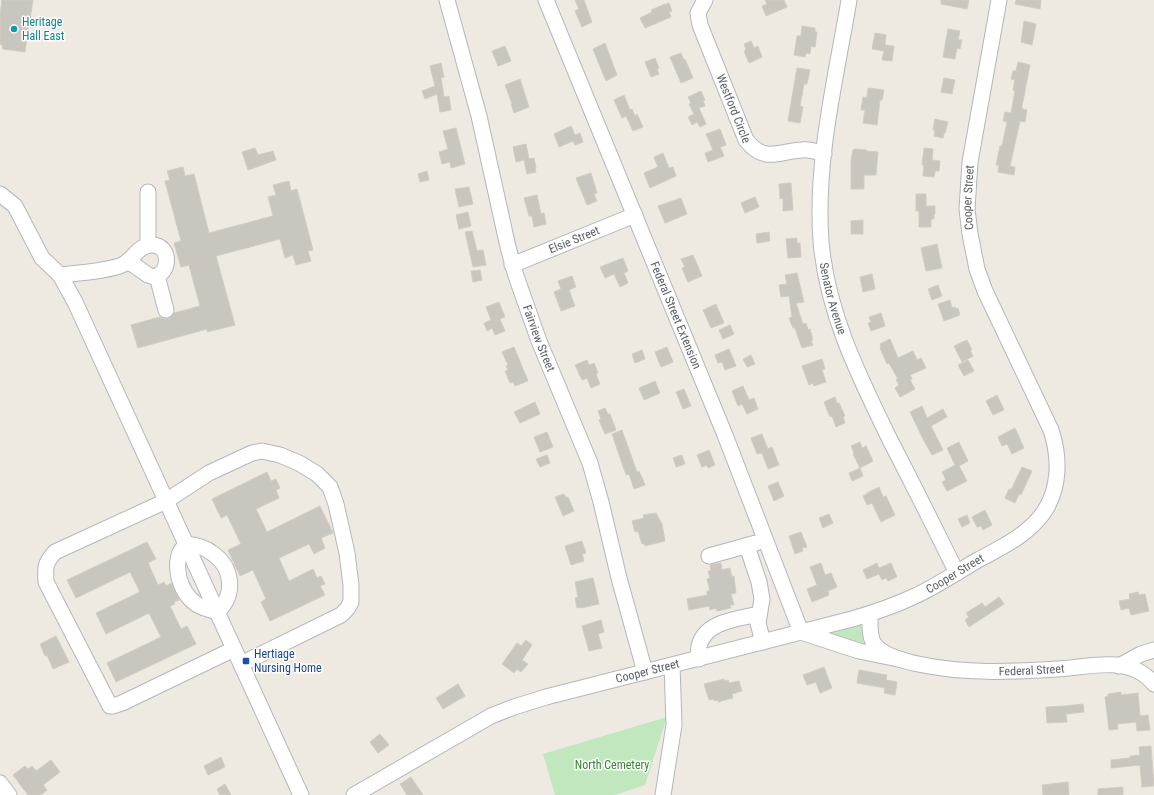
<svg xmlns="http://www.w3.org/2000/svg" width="1154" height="795" font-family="'Roboto Condensed',sans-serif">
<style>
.green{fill:#c0e7bd}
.building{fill:#c9c5bf;stroke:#d3ccc0}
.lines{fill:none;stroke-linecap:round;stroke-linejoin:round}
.minor-casing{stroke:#b3b6ba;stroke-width:17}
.minor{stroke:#fff;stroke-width:15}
.culture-dot{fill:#0f9aa8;stroke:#fff;stroke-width:1.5}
.transit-dot{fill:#1a4fb4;stroke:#fff;stroke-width:1.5}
.labels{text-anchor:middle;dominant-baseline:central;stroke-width:3;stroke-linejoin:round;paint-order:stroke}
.culture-label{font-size:12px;fill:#0d838f;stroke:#fff;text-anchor:start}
.street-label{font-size:12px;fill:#5a5f64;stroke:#fff}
.transit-label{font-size:12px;fill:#164399;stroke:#fff;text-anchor:start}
.park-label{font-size:12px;fill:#32862f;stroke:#fff}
</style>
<rect width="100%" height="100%" fill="#eeeae2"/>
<path class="green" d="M861,625L864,646L825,635Z
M667,717L645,785L615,795H555L543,754Z"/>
<path class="building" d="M2,0H33L25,52L3,49L2,45L0,44V14Z
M575,0H584L592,22L582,27L575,11L579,9Z
M765,0H784L787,7L766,16L762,6L767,4Z
M941,0H969L967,9L941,4Z
M1016,0H1041L1040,9L1015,4Z
M669,3L672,11L669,12L671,17L645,28L640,18L652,12L651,10L665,4V5Z
M1024,21L1036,24L1032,45L1021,42Z
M802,26L815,28V32H817L815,47L811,46L810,54L806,53L805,57L794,55L797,36H801Z
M948,29L960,31L958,40H962L960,49L957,48L955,59L943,57Z
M875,33L886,35L885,45L894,46L892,61L882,60L884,51L872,49Z
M751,41L754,48L758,46L762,57L749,63L744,51L746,50L744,44Z
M605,43L617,75L606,81L593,49Z
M505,46L511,61L498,66L492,51Z
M681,53L684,60L685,59L693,78L681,83L670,57Z
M655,58L659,68L657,69L659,74L651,77L645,62Z
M1018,62L1030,65L1022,106V109L1027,110L1025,122L1020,121L1010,166L1015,167L1014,175L998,172L999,165H996L1000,146H1002L1007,122L1003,121L1005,112L1011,113L1015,91L1013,90L1015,80L1011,79L1013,71H1016Z
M441,63L444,77L441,78L444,97L449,96L451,110L440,112L437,94L425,99L422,91L435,86L430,66Z
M797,68L810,70L807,84H804L800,106L803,107L800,123L788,121Z
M944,78L955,80L952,94L941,92Z
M520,79L529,107L514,113L511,104H512L505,85Z
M868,88L884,90L882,100H880L877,125L863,123L865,110H861L863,97L867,98Z
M701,91L705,100L703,101L705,106L699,108L706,124L700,127L697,122L692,125L688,117L694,114L689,104L691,103L688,97Z
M624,95L630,110L632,109L635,116L637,114L643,127L633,131L626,116L622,118L614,100Z
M935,119L948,122L945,133H944L943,138L934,136L935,130H933Z
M571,126L575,135L580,133L583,142L575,145L573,141L559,147L554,134Z
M456,128L465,164L451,168L450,162L442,164L439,152L448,149L443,131Z
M720,129L726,145L720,147L724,156L708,162L705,153L713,150L706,134Z
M526,144L529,159L534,158L536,168H535L536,172L527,174L524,160L516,162L513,147Z
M255,148L258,155L273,151L276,160L248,170L242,152Z
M924,148L933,149L932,160L940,161L939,171H935L934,177L923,176L924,165H922Z
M855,149L867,150L866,151L878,152L876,175H864V189H851V160L853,150Z
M663,153L669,168L673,167L676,176L650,188L644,173L658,167L654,157Z
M183,167L185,176L194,174L209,233L273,216L268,197L276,195L273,185L289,181L291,191L297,189L313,250L308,251L311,261L296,265L293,255L285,258L280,239L216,256L235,325L207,332V329L138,348L131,325L160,317L164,319H169L174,313L200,306L189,265L181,267L174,243L181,241L165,181L170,180L167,171Z
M427,171L429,180L420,182L418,174Z
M591,173L597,193L594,194L597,201L587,205L576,178Z
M791,183L793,210L783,211V198L780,199L779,184Z
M469,187L473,204L459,207L455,189Z
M916,194H926V206H935V214H934V219H931V227H919V211H916Z
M537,195L541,214L544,213L546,224L534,227L532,216H529L524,198Z
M755,197L759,207L745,213L741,203Z
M681,198L687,214L665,223L658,206Z
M468,212L471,226L459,229L456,215Z
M863,220V234H851V221Z
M472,231L477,251L483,250L486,265L473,267L465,232Z
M769,232L770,241L757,243L756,234Z
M797,238V243H800L801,257L788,258L786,239Z
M937,244L942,268L926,271L921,248Z
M693,255L702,276L688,282L682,268L685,267L681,259Z
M623,258L628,271L624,273L628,283L620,287L614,274L605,278L600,267Z
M480,270L482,280L473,282L471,271Z
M797,273L804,302L796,303L803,324L806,323L808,330L810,329L813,340L811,341L813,345L802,348L795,328H793L789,318L792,317L789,296L781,297L779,285L787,284L785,275Z
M872,274L875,289L863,292L860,277Z
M572,276L576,287L569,290L575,306L561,311L554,292L561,289L558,281Z
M938,285L942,296L932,300L928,289Z
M950,300L952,308L955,307L956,309L958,308L960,315L944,321L938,304Z
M499,302L505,317L500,319L505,331L495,335L492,328L487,331L484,323L491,320L486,307Z
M716,304L724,323L711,328L703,310Z
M881,313L885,326L871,331L868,323L871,322L869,317Z
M730,325L734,334L723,339L719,330Z
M890,339L898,358L913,351L917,360L921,358L926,368L910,375L912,379L910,380L915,389L900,397L895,388L899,385L896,380L898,379L889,363L887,364L880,348L881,347L880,344Z
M967,340L972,350H970L973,356L962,362L954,346Z
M514,347L528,381L515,386L513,382L510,383L505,371L508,370L506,366L508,365L502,352Z
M667,347L673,362L661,367L655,352Z
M729,349L736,366L725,370L722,362L718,363L715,355Z
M642,350L645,359L635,363L632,354Z
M751,355L755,364L747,367L743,359Z
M822,359L825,369L822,370L826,382L814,386L813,383L809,385L802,366Z
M587,360L589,365L594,363L598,373L596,374L600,384L591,388L587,378L582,380L575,365Z
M968,360L974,371L964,376L958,365Z
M655,381L660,393L644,400L639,388Z
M743,386L749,400L754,398L758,409L747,414L742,404L738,406L732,391Z
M684,389L691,406L683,409L676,392Z
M997,395L1004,410L993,415L986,401Z
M835,397L837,403H839L845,416L843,417L845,423L836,427L832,416L830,417L824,402Z
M535,402L540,414L520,423L514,412Z
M922,406L927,418L943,409L947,417L931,426L943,450L932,455L923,439L910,412Z
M605,408L608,414H610L616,430L605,434L599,420L601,419L598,411Z
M1015,428L1024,448L1012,454L1007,444L1002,446L998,437Z
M622,430L637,472L639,471L645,485L634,489L629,474L626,475L612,434Z
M547,432L553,447L540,452L534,437Z
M762,434L768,449L772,447L779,465L768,469L762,453L757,454L751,438Z
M860,442L862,448L866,446L873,461L860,468L853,454L854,453L851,446Z
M959,442L968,461L959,466L967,481L947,491L942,482L946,480L942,472L955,465L947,448Z
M709,450L715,465L708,468L707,465L702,467L697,455Z
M547,455L550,463L540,467L536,459Z
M682,455L685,464L676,467L673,458Z
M1022,467L1032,471L1021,495L1019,494L1015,503L1005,498L1009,489L1011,490Z
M860,468L863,476L852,481L849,473Z
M267,472L271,481L276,479L280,488L276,490L279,498L256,509L267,532L320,506L333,533L321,538L325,548L314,554L309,544L279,558L289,581L313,569L317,578L321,576L325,584L320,586L325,595L270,621L261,602L266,599L253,570L240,576L228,550L241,544L227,515L221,518L212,499Z
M778,482L784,496L774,501L768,486Z
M879,487L883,497L886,496L895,515L881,522L872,503L867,505L863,496L867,494V493Z
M564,494L566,498L568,497L574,511L563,516L555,497Z
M985,510L992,525L983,530L981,526L977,527L972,517Z
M656,513L662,524L665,541L645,546V544H642L638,531L635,532L632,521L644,518L643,515Z
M829,514L833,523L823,528L819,518Z
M967,515L970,523L962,527L958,519Z
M801,532L807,547L802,548L803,551L795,554L789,536Z
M582,541L586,553L582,554L584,561L571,565L565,546Z
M147,542L156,559L148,563L158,585L164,582L166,586L171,583L179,600L174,602L175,604L170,606L181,629L187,626L196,644L116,682L107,663L161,637L149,613L106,634L96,613L140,592L130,572L76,598L67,580Z
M721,563L722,570L730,568L732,577L734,576L736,593L731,594L734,605H730L731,608L717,611L716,608L710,610L709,606L689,610L687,599L707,595V591H710L707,579L710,578L708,571H711L710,565Z
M821,563L825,575L831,573L837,587L828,591L829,595L812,602L807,589L817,585L810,567Z
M877,563L879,568L891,563L897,577L888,581L886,578L882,580L879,574L867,579L863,570Z
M593,578L599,604L581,608L580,607L577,608L575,598L578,597L575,582Z
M1138,592L1139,595L1145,594L1149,611L1131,615L1129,608L1121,610L1119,601L1130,599L1129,594Z
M999,597L1004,604L969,627L965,620L969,617L966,613L982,603L985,607Z
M601,620L604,632L598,634L602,648L589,651L582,626Z
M56,636L69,662L53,669L47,655L45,656L40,644Z
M526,640L532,645L522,660L528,664L521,672L517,669L514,673L502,664L517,643L521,646Z
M824,667L832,688L820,693L816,682L807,685L803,675Z
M859,670L887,675L886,680L897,682L895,695L884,693L885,688L857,683Z
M724,679L725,681L728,680L729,683L739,681L742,691L732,694L733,698L718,702V700L714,701V699L709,700L704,684Z
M458,684L465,696L443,709L436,698Z
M1121,692V695L1138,693L1140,716L1148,715L1150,730L1137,731L1136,722L1117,724L1118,729L1109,730L1105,697L1108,696V694Z
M1083,704L1084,712L1066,714L1067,722L1047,723L1046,707L1065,706Z
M380,734L389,745L378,753L370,742Z
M1151,746L1154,786L1142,787L1140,765L1111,768V760L1130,758V756L1140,755L1139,747Z
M221,757L225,767L208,775L204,766Z
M51,760L60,772L43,785L47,790L41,795H28L13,775L25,766L28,769L32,766L36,771Z
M411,777L423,795H407L400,784Z
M1068,782L1069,795H1043L1042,785Z
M225,784L231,795H220L217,789Z
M1123,787V795H1098V789Z"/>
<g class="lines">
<defs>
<g id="minor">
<path id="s1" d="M447,0L479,116L508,247L516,276L539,341L590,463L601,502L619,578L645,672"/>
<path id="s2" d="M546,0L725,435L801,632L859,651L903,660"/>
<path id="s3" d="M705,0L698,13L700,25L746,140C765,164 779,151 802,150C810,149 817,152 824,154"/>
<path id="s4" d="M849,0C836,78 815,161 821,241C827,313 859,376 890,440C913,484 935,529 957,573"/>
<path d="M0,194L15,206L42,258L60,275L75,302L301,795"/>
<path d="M148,245V192"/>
<path id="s5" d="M512,265L635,215"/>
<path d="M60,275C76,273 111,271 124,264C134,258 139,245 152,245C171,245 171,273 154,277L148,275L128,261"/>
<path d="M157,276L166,310"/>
<path d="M186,544C195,545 205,547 212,553C233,567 236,595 217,612C212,610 207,609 202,607C183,599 174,574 179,555C180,551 184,547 186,544Z"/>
<path d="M747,546L759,582L762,599L758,623L763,642"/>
<path d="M709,556L756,543"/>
<path id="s6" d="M870,614C870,623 869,636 874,644C883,656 904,661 918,664C965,674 1009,672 1057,669C1077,668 1098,663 1117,665C1133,667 1144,672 1154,684"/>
<path d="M234,649L122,703L113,706H110L46,582C45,567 45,563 55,552L166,501L209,473L252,453L262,451L280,455L299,463L317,474L330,487L336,504L347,553L351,585V602L347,609L341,615L241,664"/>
<path d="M699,659C699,655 698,650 699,646C705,621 738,619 759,614"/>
<path d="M1119,666L1141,654L1154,650"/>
<path d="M0,783L9,795"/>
<path id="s7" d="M354,795L491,716L514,707L546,697L852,619C873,613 894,606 915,596C937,586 957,572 978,560C1002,547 1028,535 1044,512C1060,488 1060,457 1051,430L985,291L977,269L970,234L967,209L970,162L999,0"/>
<path d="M663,795L674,725L672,665"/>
</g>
</defs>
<use href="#minor" class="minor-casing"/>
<use href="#minor" class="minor"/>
</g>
<circle class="culture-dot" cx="14" cy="29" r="4"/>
<rect class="transit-dot" x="242" y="657" width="8" height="8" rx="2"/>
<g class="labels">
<g class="culture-label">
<text x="22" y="22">Heritage<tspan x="22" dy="14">Hall East</tspan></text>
</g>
<g class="street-label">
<text stroke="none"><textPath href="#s3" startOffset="117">Westford Circle</textPath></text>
<text stroke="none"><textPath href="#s7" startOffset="1089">Cooper Street</textPath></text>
<text stroke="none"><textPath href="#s5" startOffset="67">Elsie Street</textPath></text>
<text stroke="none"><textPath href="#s4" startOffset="302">Senator Avenue</textPath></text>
<text stroke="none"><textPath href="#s2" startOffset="341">Federal Street Extension</textPath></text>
<text stroke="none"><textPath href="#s1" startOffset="351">Fairview Street</textPath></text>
<text stroke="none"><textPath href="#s7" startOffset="645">Cooper Street</textPath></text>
<text stroke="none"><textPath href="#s6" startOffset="194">Federal Street</textPath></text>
<text stroke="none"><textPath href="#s7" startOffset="321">Cooper Street</textPath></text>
</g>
<g class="transit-label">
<text x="254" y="654">Hertiage<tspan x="254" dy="14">Nursing Home</tspan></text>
</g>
<g class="park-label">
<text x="612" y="765">North Cemetery</text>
</g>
</g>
</svg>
